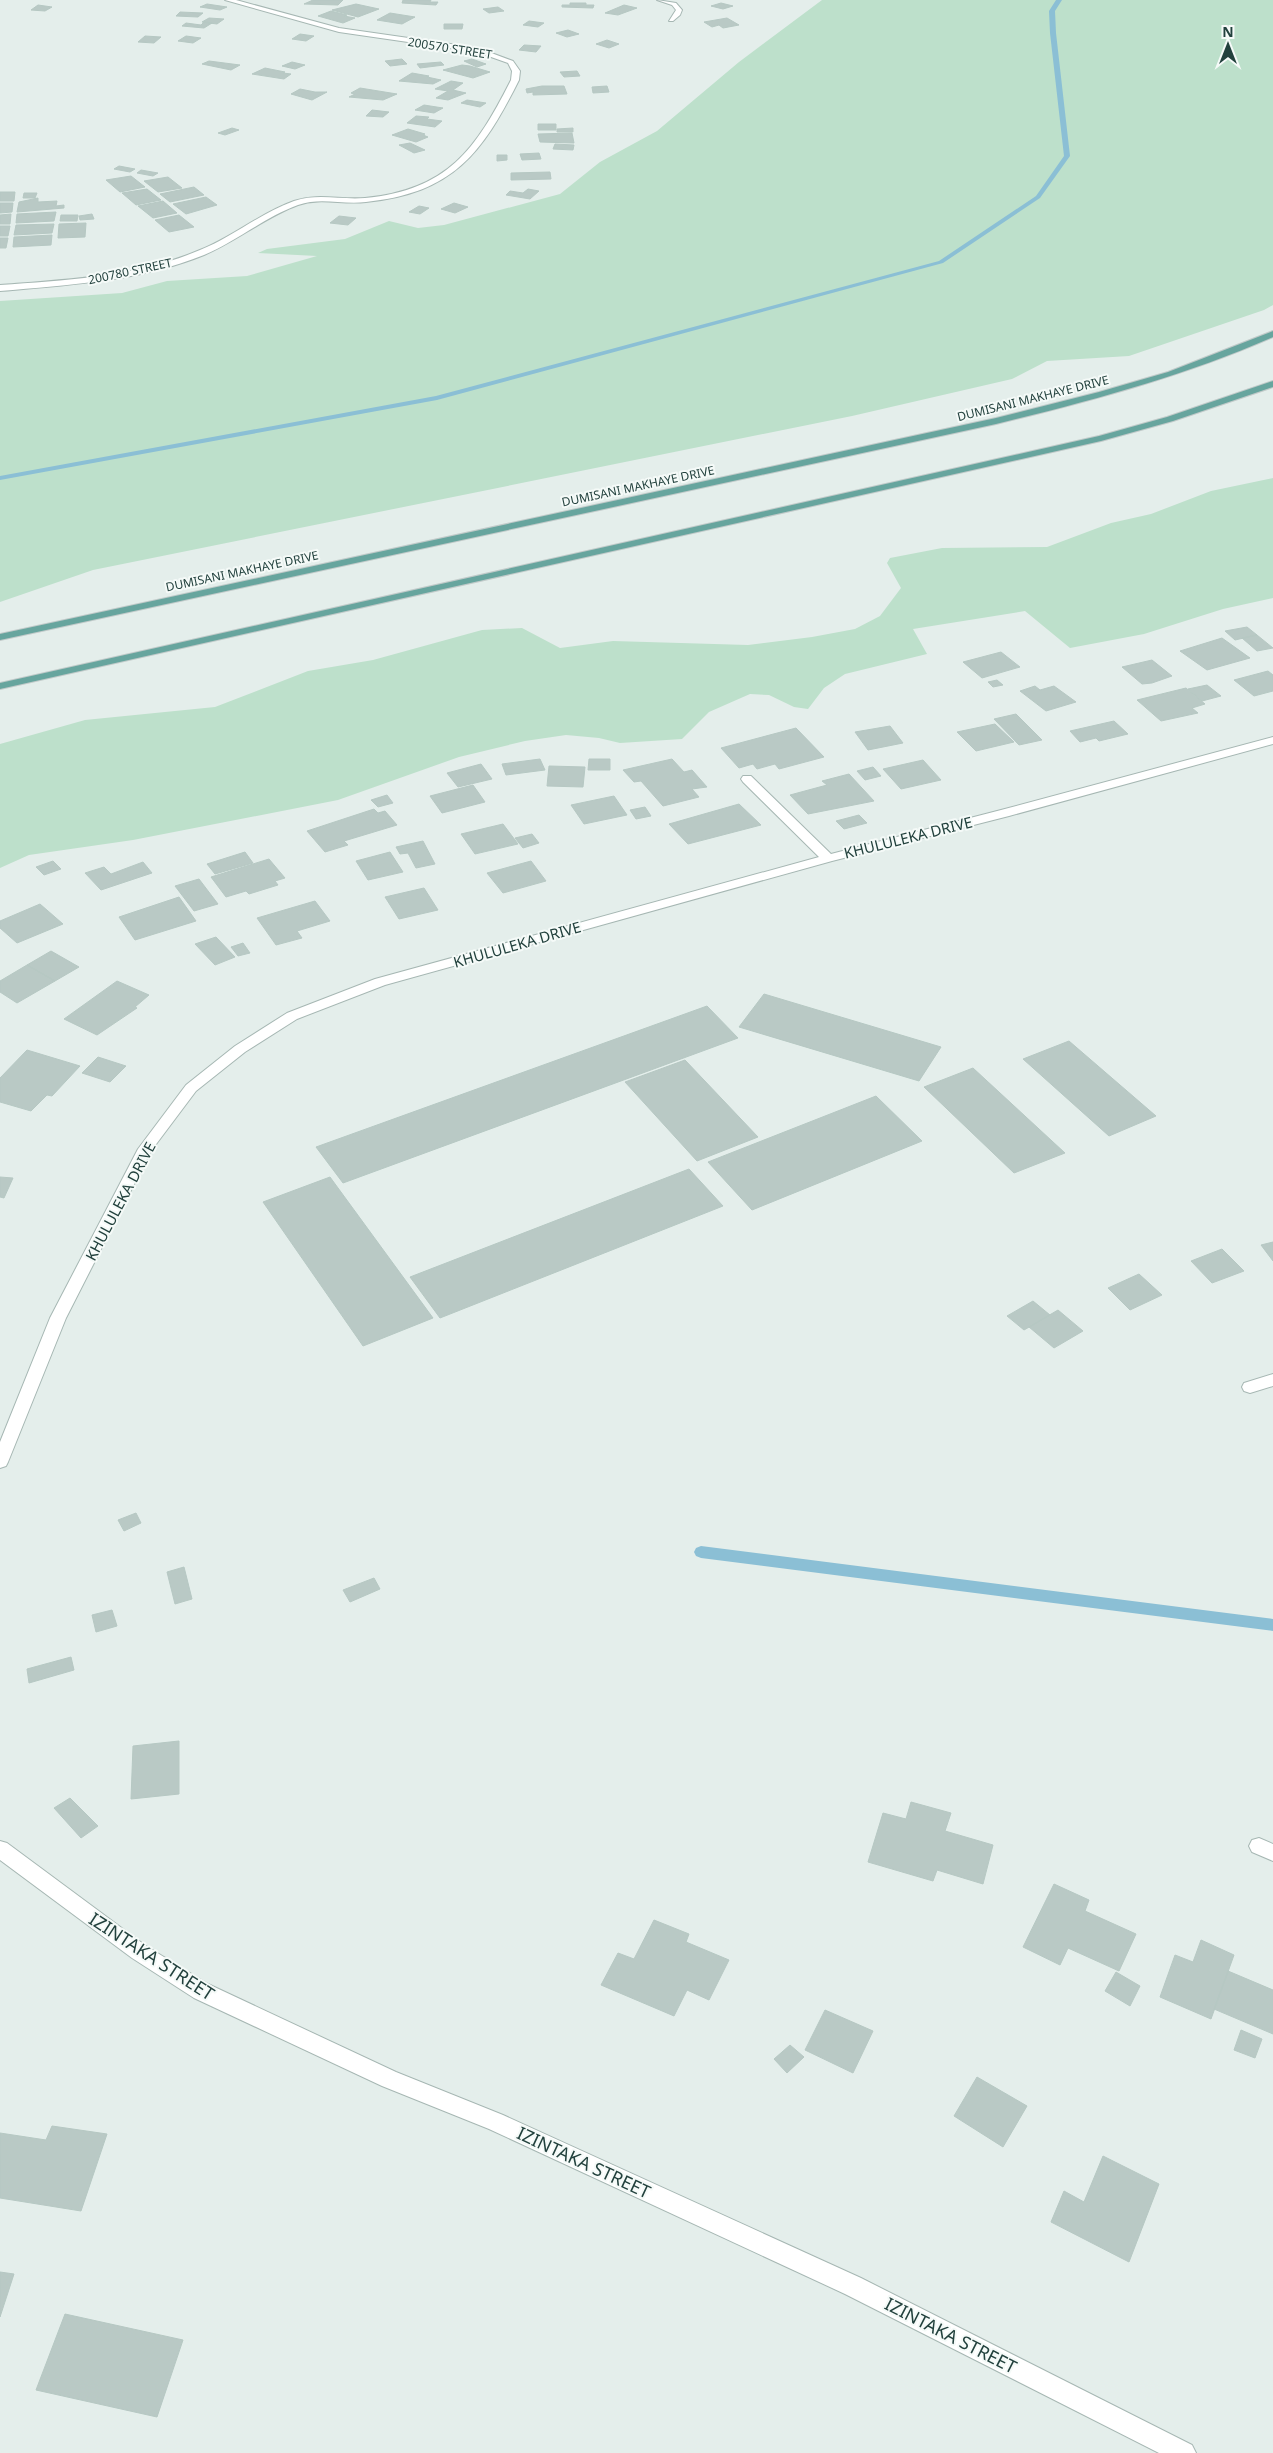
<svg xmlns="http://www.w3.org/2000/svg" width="1273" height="2453" font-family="'Noto Sans',sans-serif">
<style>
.green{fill:#bde0cb}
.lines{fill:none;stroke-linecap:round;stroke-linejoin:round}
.stream{fill:#8bbfd5;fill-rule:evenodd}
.building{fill:#b9c9c5;stroke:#b6c8c3}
.minor-casing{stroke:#a6b7b3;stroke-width:2}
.major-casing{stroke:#c1cac9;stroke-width:2}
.minor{fill:#fff;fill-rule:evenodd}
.major{fill:#67a59e;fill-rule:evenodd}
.labels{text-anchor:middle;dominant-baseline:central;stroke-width:4;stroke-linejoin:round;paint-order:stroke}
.far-street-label{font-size:12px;fill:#22413d;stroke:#f5faf8}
.street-label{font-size:15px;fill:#22413d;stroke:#f5faf8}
.near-street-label{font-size:18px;fill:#22413d;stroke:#f5faf8}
</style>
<rect width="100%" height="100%" fill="#e4eeeb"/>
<path class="green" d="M822,0H1273V305L1264,310L1129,356L1047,361L1012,379L852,416L93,570L0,602V301L122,293L167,281L247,276L317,256L258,253L267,249L345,239L389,221L418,228L444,225L560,194L600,162L657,131L739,62Z
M1273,478V598L1223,609L1144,634L1070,648L1025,611L913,629L927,654L845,674L824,688L808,709L794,707L769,695L750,694L709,712L682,739L620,743L599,738L566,735L525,741L459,757L338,800L133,840L29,855L0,868V744L85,720L215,707L308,671L373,660L482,630L522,628L560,648L613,641L748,645L812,637L855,629L880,616L901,588L887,563L890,558L942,548L1047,547L1111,523L1151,514L1211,491Z"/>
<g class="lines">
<path class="stream" d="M1056,0H1062L1055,11L1056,33L1070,156L1040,198L943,263L437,400L0,480V476L436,396L939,261L1036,196L1064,156L1050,33L1049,11Z
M701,1546L1273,1619V1631L701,1558L696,1556L694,1552L696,1548Z"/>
</g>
<path class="building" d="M313,0H343L338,5L304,4Z
M403,0H431L430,2H438L436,5L402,3Z
M570,3H586V5H594L593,8L562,7V5H570Z
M721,3L733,6L723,9L711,6Z
M207,4L227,7L220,10L200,7Z
M356,4L379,9L358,17L332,10Z
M38,5L52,7L45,11L31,10Z
M624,5L637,8L618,15L605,13Z
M498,7L504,11L489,13L483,9Z
M331,11L347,15L344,16L355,18L343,23L318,16Z
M180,12L203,13L198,17L176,16Z
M390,13L415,17L402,24L377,20Z
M209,18L224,19L217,24L202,22Z
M727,18L739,25L723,28L719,25L712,27L704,22Z
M529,21L544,23L538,27L523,25Z
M204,22L212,23L204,28L182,26L186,23L201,25Z
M444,24H463L462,29H444Z
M568,30L579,34L567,37L556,33Z
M300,34L314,36L306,41L292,39Z
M145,36L161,37L154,43L138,42Z
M186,36L201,38L193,43L178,41Z
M607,40L619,44L609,48L596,44Z
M524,45L541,46L536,52L519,50Z
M402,59L407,64L390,66L385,61Z
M472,59L486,64L477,67L464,61Z
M209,61L240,65L231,70L202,64Z
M292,62L305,65L295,69L282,66Z
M441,62L444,65L420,68L417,64Z
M462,65L470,66L490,72L473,78L443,70Z
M265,68L285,72L283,73L291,74L284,79L252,74Z
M577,71L580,76L564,77L560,72Z
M412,73L429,76L427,77L441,80L433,84L399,81Z
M451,81L463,83L453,90L466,93L448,100L436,98L448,91L435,89Z
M542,86H564L567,94L533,95V92L527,93L526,89Z
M607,86L609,92L593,93L592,87Z
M360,88L397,94L383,100L349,97L355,94L351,93Z
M300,89L315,92H327L312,100L291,94Z
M467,100L486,103L480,107L461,103Z
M424,105L443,108L434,113L415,110Z
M372,110L389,112L383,117L366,116Z
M416,116L429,117L427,119L442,121L435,127L407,123Z
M538,124H556V130H538Z
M232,128L239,130L225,135L218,133Z
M573,128V132H557V129Z
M408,129L425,134L423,135L428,137L416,142L392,135Z
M572,133L574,143L540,142L538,134Z
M410,143L425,150L414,153L399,145Z
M555,144L574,145L573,150L553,149Z
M539,153L541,159L522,160L520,154Z
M497,155H507V160L497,161Z
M119,166L135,169L130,172L114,169Z
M141,170L158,173L153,176L137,173Z
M550,172L551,179L511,180V173Z
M131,176L145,187L120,192L106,180Z
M168,177L182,188L158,192L144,181Z
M194,187L204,195L170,202L160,194Z
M147,189L161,200L136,205L122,193Z
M528,189L539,191L530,199L506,195L510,191L523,193Z
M0,192H15L14,201H0Z
M24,193H37L35,198H23Z
M206,197L217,205L186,214L173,204Z
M38,198V202L57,201L56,206L64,205V208L17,212L19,202Z
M163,201L177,213L153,218L138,206Z
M0,203H13L12,212L0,213Z
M454,203L468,207L455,213L441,209Z
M419,206L429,208L420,214L409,212Z
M56,212L54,221L16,223L17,214Z
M11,214L10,224H0V215Z
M92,214L94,219L80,220L79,216Z
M61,215H78L77,221H60Z
M179,215L194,227L169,232L155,220Z
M339,216L356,218L348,225L330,223Z
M86,223L85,237L58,238L59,224Z
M54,224L52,233L14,235L16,225Z
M0,226H10L8,236H0Z
M52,235L51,245L13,247L14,237Z
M0,238H8L6,248H0Z
M1247,627L1257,635L1235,640L1225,631Z
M1257,635L1273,648L1257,651L1242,638Z
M1222,638L1250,658L1207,670L1180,651Z
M1001,652L1020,667L982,678L963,662Z
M1152,660L1172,676L1152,683L1142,684L1122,667Z
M1268,671L1273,675V691L1254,696L1234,680Z
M997,680L1003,685L993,687L988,682Z
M1207,685L1221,696L1202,701L1188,689Z
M1035,686L1040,690L1054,686L1076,702L1046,711L1020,691Z
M1186,688L1205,704L1192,708L1198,713L1161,721L1137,700Z
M1016,714L1042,740L1019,745L994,719Z
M1114,721L1128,734L1099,741L1096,738L1080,742L1070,731Z
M995,724L1014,742L976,751L957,732Z
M890,726L903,743L868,750L855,732Z
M796,728L824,757L779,769L775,764L757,769L753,764L739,768L721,748Z
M540,759L545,770L506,775L502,764Z
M589,759H610V770H588Z
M672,759L684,772L692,770L707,787L692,789L699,797L663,806L641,781L634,782L623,770Z
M923,760L941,780L901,789L883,769Z
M481,764L492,779L458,787L447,773Z
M549,766L585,767L583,787L547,786Z
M873,767L881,776L865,780L857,771Z
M849,774L874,801L808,814L790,795L827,785L822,781Z
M473,785L485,802L442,813L430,796Z
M387,795L393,803L378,807L371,800Z
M614,796L627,815L584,824L571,805Z
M739,804L761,825L688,844L669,824Z
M645,807L651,816L636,819L630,810Z
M374,809L378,813L385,811L397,825L344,841L348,845L325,852L307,831Z
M859,815L867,823L844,829L836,821Z
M503,824L518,844L475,854L461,834Z
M532,834L539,843L523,848L515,838Z
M423,841L435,864L416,868L408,853L400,854L396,847Z
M245,852L253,863L215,874L207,864Z
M390,852L403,872L368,880L356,861Z
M269,859L285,878L275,881L278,885L249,894L246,891L226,897L211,877Z
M53,861L61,869L44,875L36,867Z
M531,861L546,881L503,893L487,873Z
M143,862L152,873L101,890L85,873L104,867L111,874Z
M199,879L218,904L194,911L175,886Z
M424,888L438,910L399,919L385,897Z
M179,897L196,921L135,940L119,917Z
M315,901L330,921L297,931L302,938L276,945L257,918Z
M40,904L63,924L17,943L0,928V921Z
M216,937L235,957L215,965L195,944Z
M243,943L250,953L238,956L231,947Z
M51,951L79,967L55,981L27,965Z
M27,965L55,981L17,1003L0,992V981Z
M117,981L149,995L135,1007L137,1008L97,1035L64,1019Z
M764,994L941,1047L919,1081L739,1027Z
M707,1006L738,1038L343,1183L316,1147Z
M1069,1041L1156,1116L1109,1136L1023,1059Z
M27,1050L80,1066L52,1096L47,1095L31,1111L0,1102V1078Z
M98,1057L126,1066L110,1082L82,1073Z
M685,1060L758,1137L697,1161L625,1082Z
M973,1068L1065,1153L1014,1173L924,1087Z
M876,1096L922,1141L752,1210L708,1162Z
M689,1169L723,1206L440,1318L410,1277Z
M0,1177L13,1178L4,1198L0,1197Z
M330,1177L433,1318L363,1346L263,1202Z
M1273,1242V1261L1261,1245Z
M1222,1249L1244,1271L1212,1283L1191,1261Z
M1139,1274L1162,1295L1130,1310L1108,1288Z
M1033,1301L1050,1315L1024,1330L1007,1316Z
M1058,1310L1083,1331L1054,1348L1029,1327Z
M136,1513L141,1523L124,1531L118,1520Z
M184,1567L192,1599L175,1604L167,1572Z
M374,1578L380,1589L350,1602L343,1590Z
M112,1610L117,1626L96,1632L92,1615Z
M71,1657L74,1670L29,1683L27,1669Z
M179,1741V1794L131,1799L133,1746Z
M70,1798L98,1826L81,1838L54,1808Z
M911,1802L951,1813L945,1831L993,1845L983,1884L937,1870L933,1881L868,1862L883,1813L906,1819Z
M1054,1884L1089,1900L1085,1911L1136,1934L1119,1971L1068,1948L1060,1965L1023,1947Z
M654,1920L689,1934L686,1942L729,1960L709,2000L687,1990L674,2016L601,1985L618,1953L634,1959Z
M1201,1940L1234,1955L1211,2019L1160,1997L1175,1955L1193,1962Z
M1228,1971L1273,1990V2034L1214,2009Z
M1116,1972L1140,1986L1130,2006L1105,1991Z
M825,2010L873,2031L853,2073L805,2050Z
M1241,2030L1262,2039L1255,2058L1234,2050Z
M790,2045L804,2057L787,2073L774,2059Z
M977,2077L1027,2106L1003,2147L954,2116Z
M52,2126L107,2134L81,2211L0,2198V2133L46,2140Z
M1103,2156L1159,2184L1129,2262L1051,2222L1064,2191L1084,2202Z
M0,2272L14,2274L0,2317Z
M65,2314L183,2340L157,2417L36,2390Z"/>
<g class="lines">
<defs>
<path id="minor" d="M225,0H236L339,28L478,48L513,61L520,71L519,80C482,154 453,193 366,202C342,205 321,197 298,205C265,217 237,241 204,255C140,281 69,285 0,291V285C67,280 137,277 200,250C233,237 260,213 294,201C318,193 340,200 365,198C448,190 476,149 511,80L512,71L508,63L477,52L339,32Z
M657,0L676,3L682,10L680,15L673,21H669L676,10L672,5Z
M1273,737V744L1009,816L832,861L385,985L297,1019L245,1052L196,1091L151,1151L66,1318L8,1462L6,1466L0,1468V1442L50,1318L138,1149L186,1085L235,1046L287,1013L375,979L819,857L743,782L741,779L743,776H751L831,854L1001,810Z
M1273,1374V1386L1250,1393L1244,1391L1242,1387L1244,1383Z
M1259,1838L1273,1844V1861L1252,1852L1249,1846L1252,1840Z
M0,1841L7,1843L146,1946L208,1984L396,2072L503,2115L861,2278L1192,2445L1196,2453H1159L845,2294L489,2129L382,2086L194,1998L132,1958L0,1860Z"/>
<path id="major" d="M1273,331V337C1184,376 1090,401 996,424L0,640V634L996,418L1099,392L1168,372Z
M1273,381V387L1173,421L1101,441L0,689V683L1099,436L1167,417Z"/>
</defs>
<use href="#minor" class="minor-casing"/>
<use href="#major" class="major-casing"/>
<use href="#minor" class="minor"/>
<use href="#major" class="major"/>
</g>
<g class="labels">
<g class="far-street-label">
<text transform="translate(450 48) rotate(9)">200570 STREET</text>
<text transform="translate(130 271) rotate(-12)">200780 STREET</text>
<text transform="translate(1033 398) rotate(-14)">DUMISANI MAKHAYE DRIVE</text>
<text transform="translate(638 486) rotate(-12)">DUMISANI MAKHAYE DRIVE</text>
<text transform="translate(242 571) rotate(-12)">DUMISANI MAKHAYE DRIVE</text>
</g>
<g class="street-label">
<text transform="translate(908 837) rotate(-14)">KHULULEKA DRIVE</text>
<text transform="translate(517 944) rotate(-16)">KHULULEKA DRIVE</text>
<text transform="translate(120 1201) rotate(-62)">KHULULEKA DRIVE</text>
</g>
<g class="near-street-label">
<text transform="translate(152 1956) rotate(33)">IZINTAKA STREET</text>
<text transform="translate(584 2162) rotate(25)">IZINTAKA STREET</text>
<text transform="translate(951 2335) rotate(27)">IZINTAKA STREET</text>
</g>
</g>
<g transform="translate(1228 45)" stroke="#f5faf8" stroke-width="4" paint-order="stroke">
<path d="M0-4L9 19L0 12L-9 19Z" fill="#22413d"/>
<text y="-8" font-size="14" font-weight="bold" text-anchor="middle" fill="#22413d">N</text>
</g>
</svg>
